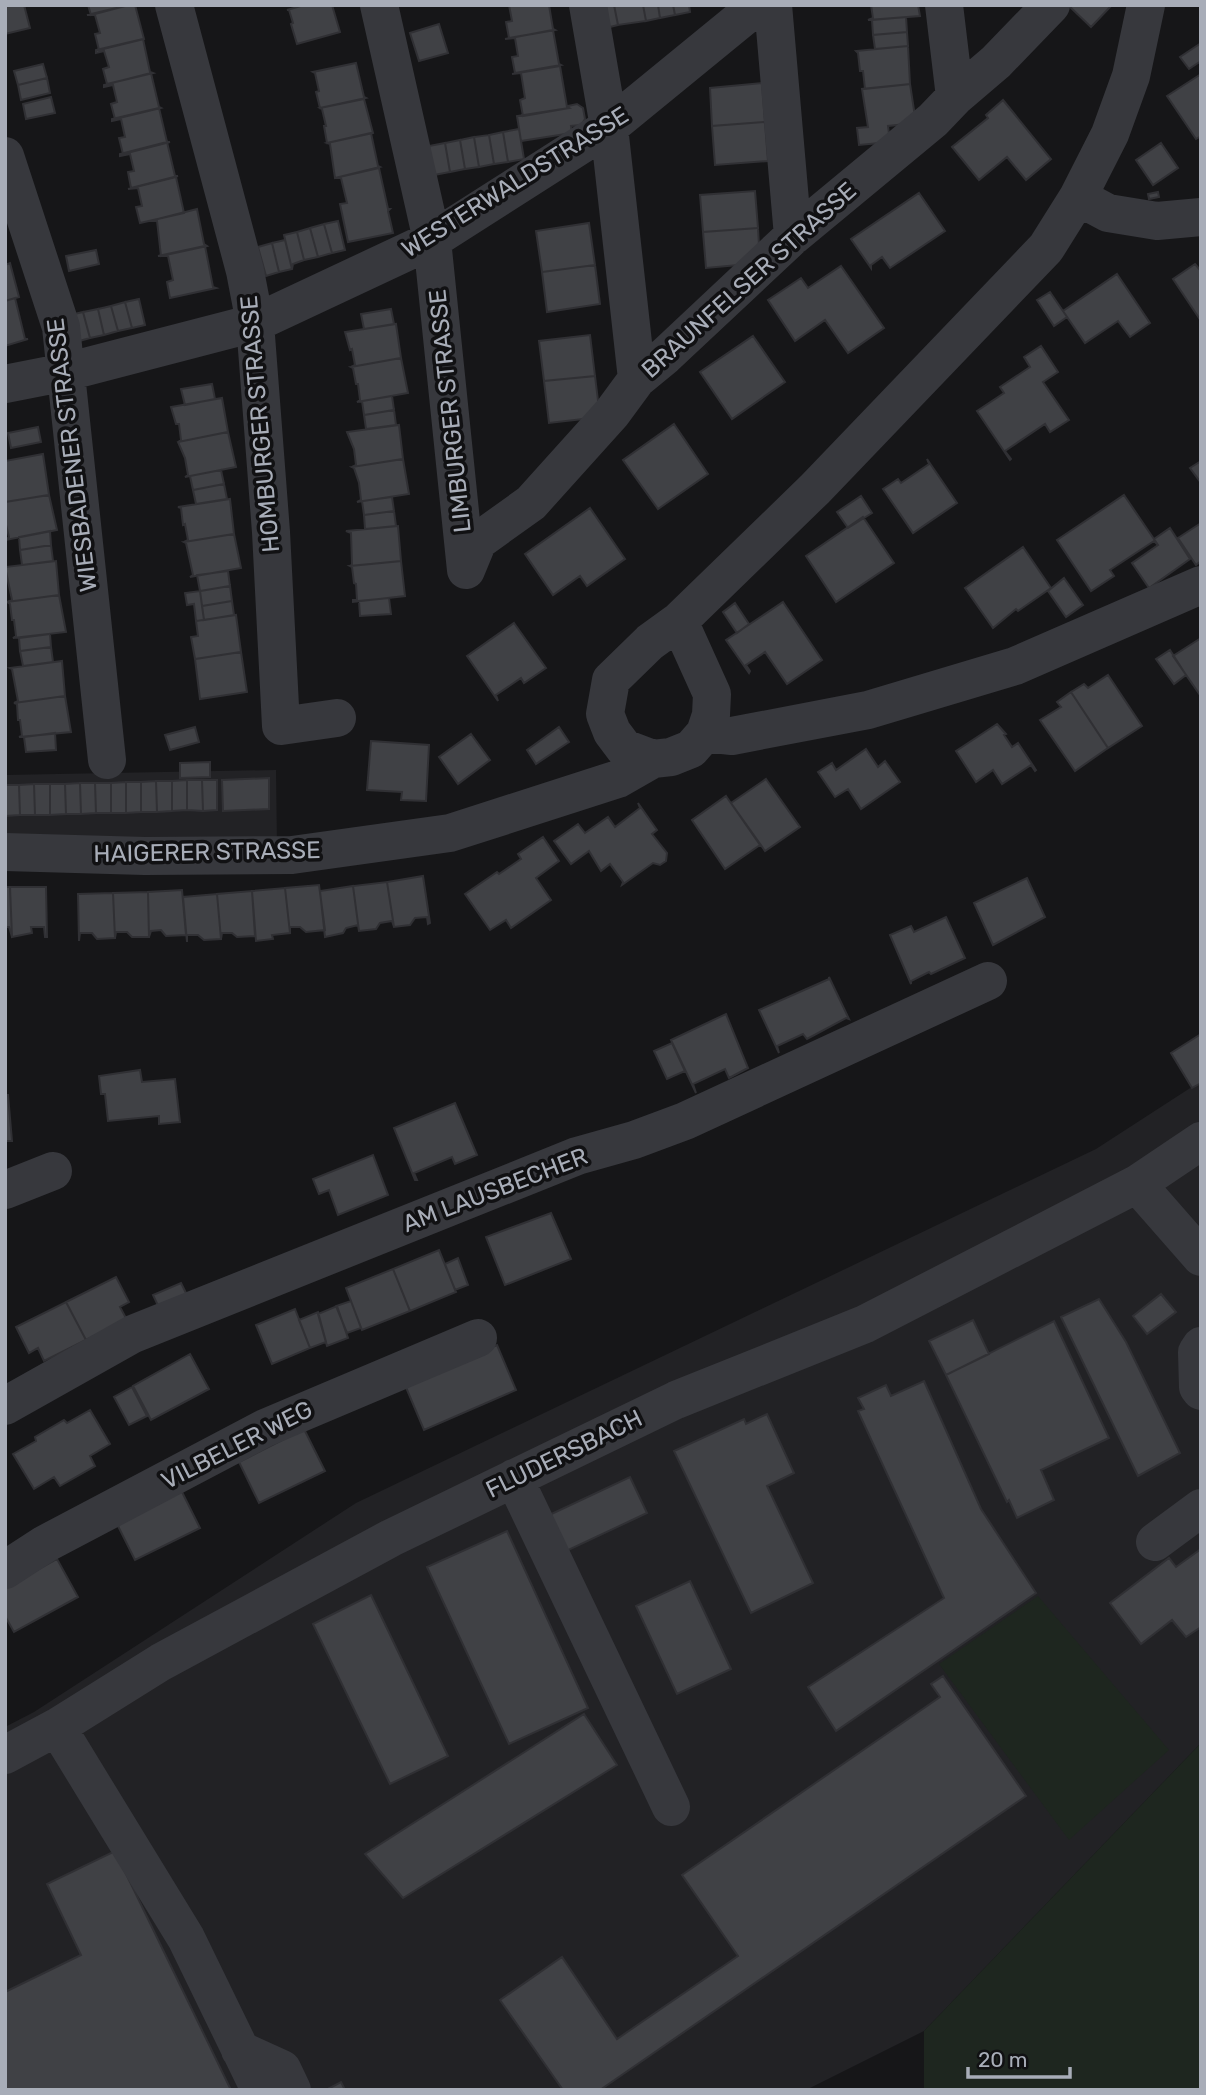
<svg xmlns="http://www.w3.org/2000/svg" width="1206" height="2095" font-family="Rubik,sans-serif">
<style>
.built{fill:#222225}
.green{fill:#1e261f}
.building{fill:#404145;stroke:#303034;stroke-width:2}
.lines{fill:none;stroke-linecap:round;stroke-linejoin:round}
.minor{stroke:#37383d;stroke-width:38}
.labels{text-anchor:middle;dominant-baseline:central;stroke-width:7;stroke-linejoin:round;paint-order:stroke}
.street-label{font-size:24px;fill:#a8adb8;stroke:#111113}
</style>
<rect width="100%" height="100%" fill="#161618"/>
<path class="built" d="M276,770L277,846L5,850V775Z
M1201,1081V1743L924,2031L806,2090H5V1727L34,1712L356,1503L1096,1149Z"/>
<path class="green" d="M1038,1596L1169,1750L1069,1840L939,1664Z
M1201,1743V2090H924V2031Z"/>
<path class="building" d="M5,5H24L30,28L5,34Z
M88,5H129L91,15Z
M129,5H135L144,39L99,50L95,34L100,33L95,15H87Z
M304,5H332L340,32L297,44L291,24L293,23L289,10H287Z
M509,5H549L553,29L555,30L509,38L506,22L512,21Z
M598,5H614L618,25L602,29Z
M614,5H643L646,21L618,25Z
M643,5H658L660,18L646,21Z
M658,5H673L675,15L660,18Z
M673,5H689L690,12L675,15Z
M871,5H918L920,16L868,20L873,18Z
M1068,5H1112L1091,27Z
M906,17L907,32L873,35L872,20Z
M439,24L448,53L419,61L410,33Z
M553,30L559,64L561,65L515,73L512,57L518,56L515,38L505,39Z
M907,32L908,46L875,49L873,35Z
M143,39L150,72L153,73L107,84L103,69L109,67L104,51L96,53V50Z
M1201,43V61L1189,69L1180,57Z
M908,46L910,84L865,89L863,71H860L858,53L856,51Z
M356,63L364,97L366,98L320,108L316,92L319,91L315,73L313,72Z
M43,64L47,78L18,85L14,71Z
M560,66L567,107L569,108L523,116L520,100L525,98L521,73L512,74Z
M151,73L159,107L161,108L115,119L111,104L117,102L113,85L104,87V85Z
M1201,74V136L1196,139L1167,96Z
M47,78L50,93L21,100L18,85Z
M762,83L765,122L712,126L710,88Z
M910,84L916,123L888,126L890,142L859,145L857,128L868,127L862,89Z
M51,97L55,113L26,119L23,104Z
M364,99L373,133L327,143L324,126H326L322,109L320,108Z
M1003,100L1051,159L1026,180L1007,157L979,180L952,147L988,118L986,115Z
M577,104L583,108L585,119L581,125L571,126L572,133L521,141L517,116L569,108L568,106Z
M159,108L167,142H170L123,154L119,138L125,137L121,119L112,121V119Z
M765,122L768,161L715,165L712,126Z
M519,129L524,159L508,162L503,132Z
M503,132L508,162L494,164L489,135Z
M371,133L378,166L380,167L335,178L330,144L327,143Z
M489,135L494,164L479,167L474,137Z
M474,137L479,167L465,169L460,140Z
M460,140L465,169L450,172L445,143Z
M167,142L175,176H178L131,188L128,172L134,171L130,154L120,156V154Z
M445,143L450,172L434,175L429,146Z
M1161,143L1178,168L1153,185L1136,160Z
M379,168L388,209H390L388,211L393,233L348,242L340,204L347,203L341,178H335Z
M176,177L184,213L140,223L136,207L142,206L138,188L128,189Z
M755,191L758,228L703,232L700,195Z
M1158,192L1159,197L1149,199L1148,194Z
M919,193L945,231L890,268L882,257L871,265V268L851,239Z
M197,209L204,244L207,246L161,256L157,221H150Z
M338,221L345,250L332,253L324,224Z
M589,223L595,265L542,272L536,231Z
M324,224L332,253L318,257L310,228Z
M310,228L318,257L304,260L297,232Z
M758,228L760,263L706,268L703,232Z
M297,232L304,260L293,264L292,269L284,235Z
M285,240L292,269L279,272L272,243Z
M272,243L279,272L266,276L258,247Z
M205,246L213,287L216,288L170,298L167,282L173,280L168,256H158Z
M96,250L99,264L69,271L66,256Z
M10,263L19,297L5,301V265Z
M1195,264L1201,271V321L1173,279Z
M595,265L600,304L547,312L542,272Z
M841,266L884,328L848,353L825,320L795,341L768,300L801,278L808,288Z
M1117,274L1150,323L1130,337L1118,321L1085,343L1063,311Z
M1050,292L1067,317L1054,326L1037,300Z
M15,298L25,339H28L5,346V301Z
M139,299L145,325L132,328L125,302Z
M125,302L132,328L118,331L111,306Z
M111,306L118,331L104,335L98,309Z
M98,309L104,335L90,338L83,312Z
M391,309L394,324L364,329L361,314Z
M83,312L90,338L76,342L70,315Z
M396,324L401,358L351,367L355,365L352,349L350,350L345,332Z
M590,335L595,376L544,381L539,341Z
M753,336L785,382L732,419L700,372Z
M1041,346L1058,372L1043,382L1069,420L1050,432L1045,424L1005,451L1011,459L1010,460L977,411L1004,393L1000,387L1030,367L1024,357Z
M401,358L408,393L357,402L360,400L358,384H356L353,368L351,367Z
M595,376L600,417L549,423L544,381Z
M212,384L215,399L185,405L181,389Z
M392,396L394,410L364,415L362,401Z
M222,398L228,432L178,442L181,440L179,424H176L171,407Z
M394,410L396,425L366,429L364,415Z
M674,424L708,474L658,509L623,460Z
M399,425L403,459L352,467L356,465L354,449L347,432Z
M38,427L41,442L11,448L8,433Z
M228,432L236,467L185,477L188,475L185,458L178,442Z
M43,454L49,495L5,502V461Z
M403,459L409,494L357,502L361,500L359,483L354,468L352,467Z
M927,459L957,503L913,533L883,489L898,479L901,483L929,464Z
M1201,461V483L1190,468Z
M221,470L224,484L193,490L190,476Z
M224,484L227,499L196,504L193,490Z
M49,495L57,530L6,540L9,537L5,521V502Z
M1124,495L1158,545L1154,541L1110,570L1114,576L1091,591L1057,540Z
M861,496L872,513L848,528L837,512Z
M392,497L394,511L364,515L362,501Z
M230,499L234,534L184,542L188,540L185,524L183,525L181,508L178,507Z
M590,508L625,559L587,586L580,576L553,595L525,554Z
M394,511L396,526L365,529L364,515Z
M863,517L894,563L836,602L806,556Z
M1201,523V561L1196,565L1178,538Z
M398,526L401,561L350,566L352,565L351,533L346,531Z
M1170,528L1190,559L1149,588L1132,563L1158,545L1154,539Z
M50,531L51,545L20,550L19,537Z
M234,534L241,568L190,577L193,575L186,543L184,542Z
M51,545L53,561L22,565L20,550Z
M1023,547L1051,588L1018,611L1016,609L993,628L965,588Z
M56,561L59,595L7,602L12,600L5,567Z
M401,561L405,596L353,602V600H357L356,584L354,583L352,567L350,566Z
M228,571L230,586L200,591L197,575Z
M1064,578L1083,605L1066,617L1048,591Z
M230,586L232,601L202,606L200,591Z
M200,591L204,620L196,621L194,604L187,605L185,593Z
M59,595L66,632L13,638L16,636L14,620H12L10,604L7,602Z
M389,598L391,614L360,616L359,601Z
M232,601L234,615L204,620L202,606Z
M783,602L822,660L787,684L765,652L746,665L750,671L749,673L726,640Z
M735,603L749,624L737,633L723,612Z
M236,615L241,652L195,659L191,637L198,636L196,621Z
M514,623L546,668L524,683L521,678L496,695L498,701L467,656Z
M50,634L51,647L20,651L19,638Z
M1201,638V695H1200L1173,656Z
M51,647L53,662L23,666L20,651Z
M1170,650L1186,675L1174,684L1156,659Z
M241,652L247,692L200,699L195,659Z
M62,661L65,696L14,703L18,701L12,669L10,668Z
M1108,675L1142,726L1108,748L1071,692L1084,684L1088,688Z
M1071,692L1108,748L1075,771L1040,720L1061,707L1057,702Z
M65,696L71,732L19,737L22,736L20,720H18L17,704L14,703Z
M997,724L1006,734L1004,735L1012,747L1018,743L1036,770L1035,771L1031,765L1002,784L993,770L976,782L956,751Z
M195,727L199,742L170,750L165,735Z
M559,727L569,742L536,764L527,750Z
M55,733L56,750L26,752L24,737Z
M471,734L490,760L458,784L439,757Z
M371,741L429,745L426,801L401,800L402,792L367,790Z
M866,749L878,767L885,761L900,782L861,809L848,789L835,797L818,772L832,763L836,770Z
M210,762V777L180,778V763Z
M269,778V809L223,811L222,780Z
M766,779L800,827L765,851L731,803Z
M187,780V810L172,811V781Z
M187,780H202L203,811L187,810Z
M202,780H217V810L203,811Z
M156,781H172V811L157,812Z
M156,781L157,812H141V782Z
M126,782H141V812L126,813Z
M126,782V813H111V783Z
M80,783H95L96,813L81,814Z
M80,783L81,814H66L65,784Z
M95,783H111V813H96Z
M34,784H50V815H35Z
M34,784L35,815H20L19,785Z
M50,784H65L66,814L50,815Z
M5,785H19L20,815L5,816Z
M726,796L760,845L725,869L692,820Z
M638,803L657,830L652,834L667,853L666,861L660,865L653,863L622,885L623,882L610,864L601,871L589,851L571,864L554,841L578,824L585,833L608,817L615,827L640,808Z
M543,837L559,861L536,878L551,900L511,928L506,920L490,930L465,894L497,872L499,874L521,859L518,854Z
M423,876L430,923L428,924L427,917L415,918L410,925L394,927L387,882Z
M1027,878L1045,917L993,945L974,903Z
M387,882L394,927L392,921L380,923L376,929L359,931L353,886Z
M319,885L325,930L306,932L300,927H290V933L285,888Z
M353,886L359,931L358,925L346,928L343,933L325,937L320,891Z
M5,887H10L12,937L9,927H5Z
M10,887H46L47,937H45L44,927H31L32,933L12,937Z
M285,888L290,933L272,935L273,939L256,941L252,891Z
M182,890L186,935L166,936L161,930L151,931L149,937L148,892Z
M252,891L255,936L237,937L232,933H222L221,939L217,894Z
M148,892L149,937H132L127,932H116L115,938L113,893Z
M113,893L115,938L97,939L92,933H80L79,941L78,894Z
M217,894L221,939L204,940L198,935H187V942L183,897Z
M946,917L965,958L931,974L929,972L911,981V984L890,935L911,926L914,932Z
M829,977L849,1019L846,1018L807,1039L803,1034L777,1046L779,1053L759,1010L829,979Z
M726,1014L748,1068L729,1078L725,1069L693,1084L696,1093L671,1040Z
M1201,1034V1083L1192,1088L1171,1053Z
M672,1043L685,1071L667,1079L654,1051Z
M140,1070L142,1082L175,1079L180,1122L159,1124V1116L108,1121L105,1094H101L99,1076Z
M5,1095H8L12,1141H5Z
M455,1103L477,1155L455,1164L452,1157L414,1173L417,1180H415L394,1128Z
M373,1155L388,1195L338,1215L329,1190L319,1194L313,1179Z
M551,1213L571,1259L505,1285L486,1237Z
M439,1250L456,1292L410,1311L393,1269Z
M458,1258L468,1285L455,1290L445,1264Z
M393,1269L410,1311L362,1330L346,1288Z
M116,1277L129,1302L120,1307L127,1320L86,1340L66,1302Z
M181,1283L189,1299L161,1312L153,1295Z
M1161,1294L1176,1312L1147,1334L1133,1316Z
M1099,1299L1126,1342L1180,1453L1138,1476L1061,1317Z
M351,1301L361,1328L347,1333L336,1306Z
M66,1302L86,1340L44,1361L38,1348L29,1353L16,1327Z
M337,1306L348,1338L327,1346L318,1314Z
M295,1309L310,1348L272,1364L256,1325Z
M318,1312L326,1342L310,1348L299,1320Z
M973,1320L989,1354L946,1375L929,1341Z
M1054,1321L1109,1438L1041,1470L1054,1500L1017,1518L1009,1500L1007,1502L946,1375Z
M497,1345L516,1390L424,1430L405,1385Z
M190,1354L209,1389L151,1420L133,1386Z
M924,1381L981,1509L1036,1593L836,1731L808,1687L944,1598L858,1411L864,1409L858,1398L886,1385L891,1396Z
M132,1387L147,1416L129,1425L114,1397Z
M90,1410L110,1444L90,1456L95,1466L60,1486L54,1477L34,1489L13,1454L36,1441L35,1437L64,1420L67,1423Z
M767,1414L794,1473L767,1486L813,1583L751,1613L674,1451L744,1419L746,1424Z
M304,1429L325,1471L259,1503L239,1462Z
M630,1477L647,1513L562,1553L545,1517Z
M180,1488L200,1528L135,1560L115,1520Z
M507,1531L588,1708L509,1744L427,1567Z
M1201,1549V1627L1186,1637L1172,1620L1141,1644L1110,1603L1169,1558L1176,1567Z
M57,1559L78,1597L14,1632L5,1616V1588Z
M690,1581L731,1669L677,1694L636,1606Z
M371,1595L448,1756L390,1784L313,1624Z
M943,1676L1026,1796L600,2090H563L500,2000L562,1957L617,2039L738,1956L682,1875L940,1697L931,1684Z
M584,1714L617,1765L403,1898L365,1854Z
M115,1851L231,2090H5V1992L81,1955L47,1884Z
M341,2082L345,2090H326Z"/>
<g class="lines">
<path class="minor" d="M174,5L245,271L255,323L271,532L281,726L337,718
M379,5L432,240L466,570
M588,5L609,127L637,379
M773,5L793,236
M944,5L955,97
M5,156L61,327L107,760
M1078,197L1108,213L1157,221L1201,217
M5,384L66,372L255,323L432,240L609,127L758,5
M466,570L478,541L531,503L612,413L637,379L665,356L793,236L933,120L955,97L996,62L1051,5
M679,621L815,489L1046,248L1078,197L1110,134L1131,76L1146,5
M679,621L712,694L711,715L705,733L691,749L671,757L653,759L624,748L612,732L605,714L611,680L650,642Z
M705,733L732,736L868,710L1015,666L1201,585
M5,852L145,856L292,855L450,833L618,779L653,759
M1137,1184L1201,1257
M5,1190L53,1171
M1201,1346L1197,1352L1198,1387L1201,1391
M5,1406L133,1334L577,1156L634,1140L685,1121L988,981
M514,1478L671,1807
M1155,1542L1201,1508
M5,1570L45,1544L265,1428L478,1338
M57,1727L186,1938L260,2090
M5,1755L57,1727L161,1662L391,1538L676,1400L865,1324L1137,1184L1201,1141
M240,2050L282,2069L292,2090"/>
</g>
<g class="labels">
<g class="street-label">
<text transform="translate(515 182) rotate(-32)">WESTERWALDSTRASSE</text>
<text transform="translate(749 280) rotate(-42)">BRAUNFELSER STRASSE</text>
<text transform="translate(450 411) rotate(-96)">LIMBURGER STRASSE</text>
<text transform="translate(260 424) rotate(-95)">HOMBURGER STRASSE</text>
<text transform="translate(72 455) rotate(-97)">WIESBADENER STRASSE</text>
<text transform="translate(207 852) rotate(-1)">HAIGERER STRASSE</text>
<text transform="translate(495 1190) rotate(-21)">AM LAUSBECHER</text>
<text transform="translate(237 1445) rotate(-27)">VILBELER WEG</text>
<text transform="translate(564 1454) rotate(-26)">FLUDERSBACH</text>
</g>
</g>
<rect width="1206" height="2095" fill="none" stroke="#a8adb8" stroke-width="14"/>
<path d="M968 2067v10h102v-10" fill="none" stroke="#a8adb8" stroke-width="3.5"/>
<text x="978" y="2067" font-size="21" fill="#a8adb8" stroke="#111113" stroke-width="5" paint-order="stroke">20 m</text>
</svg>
